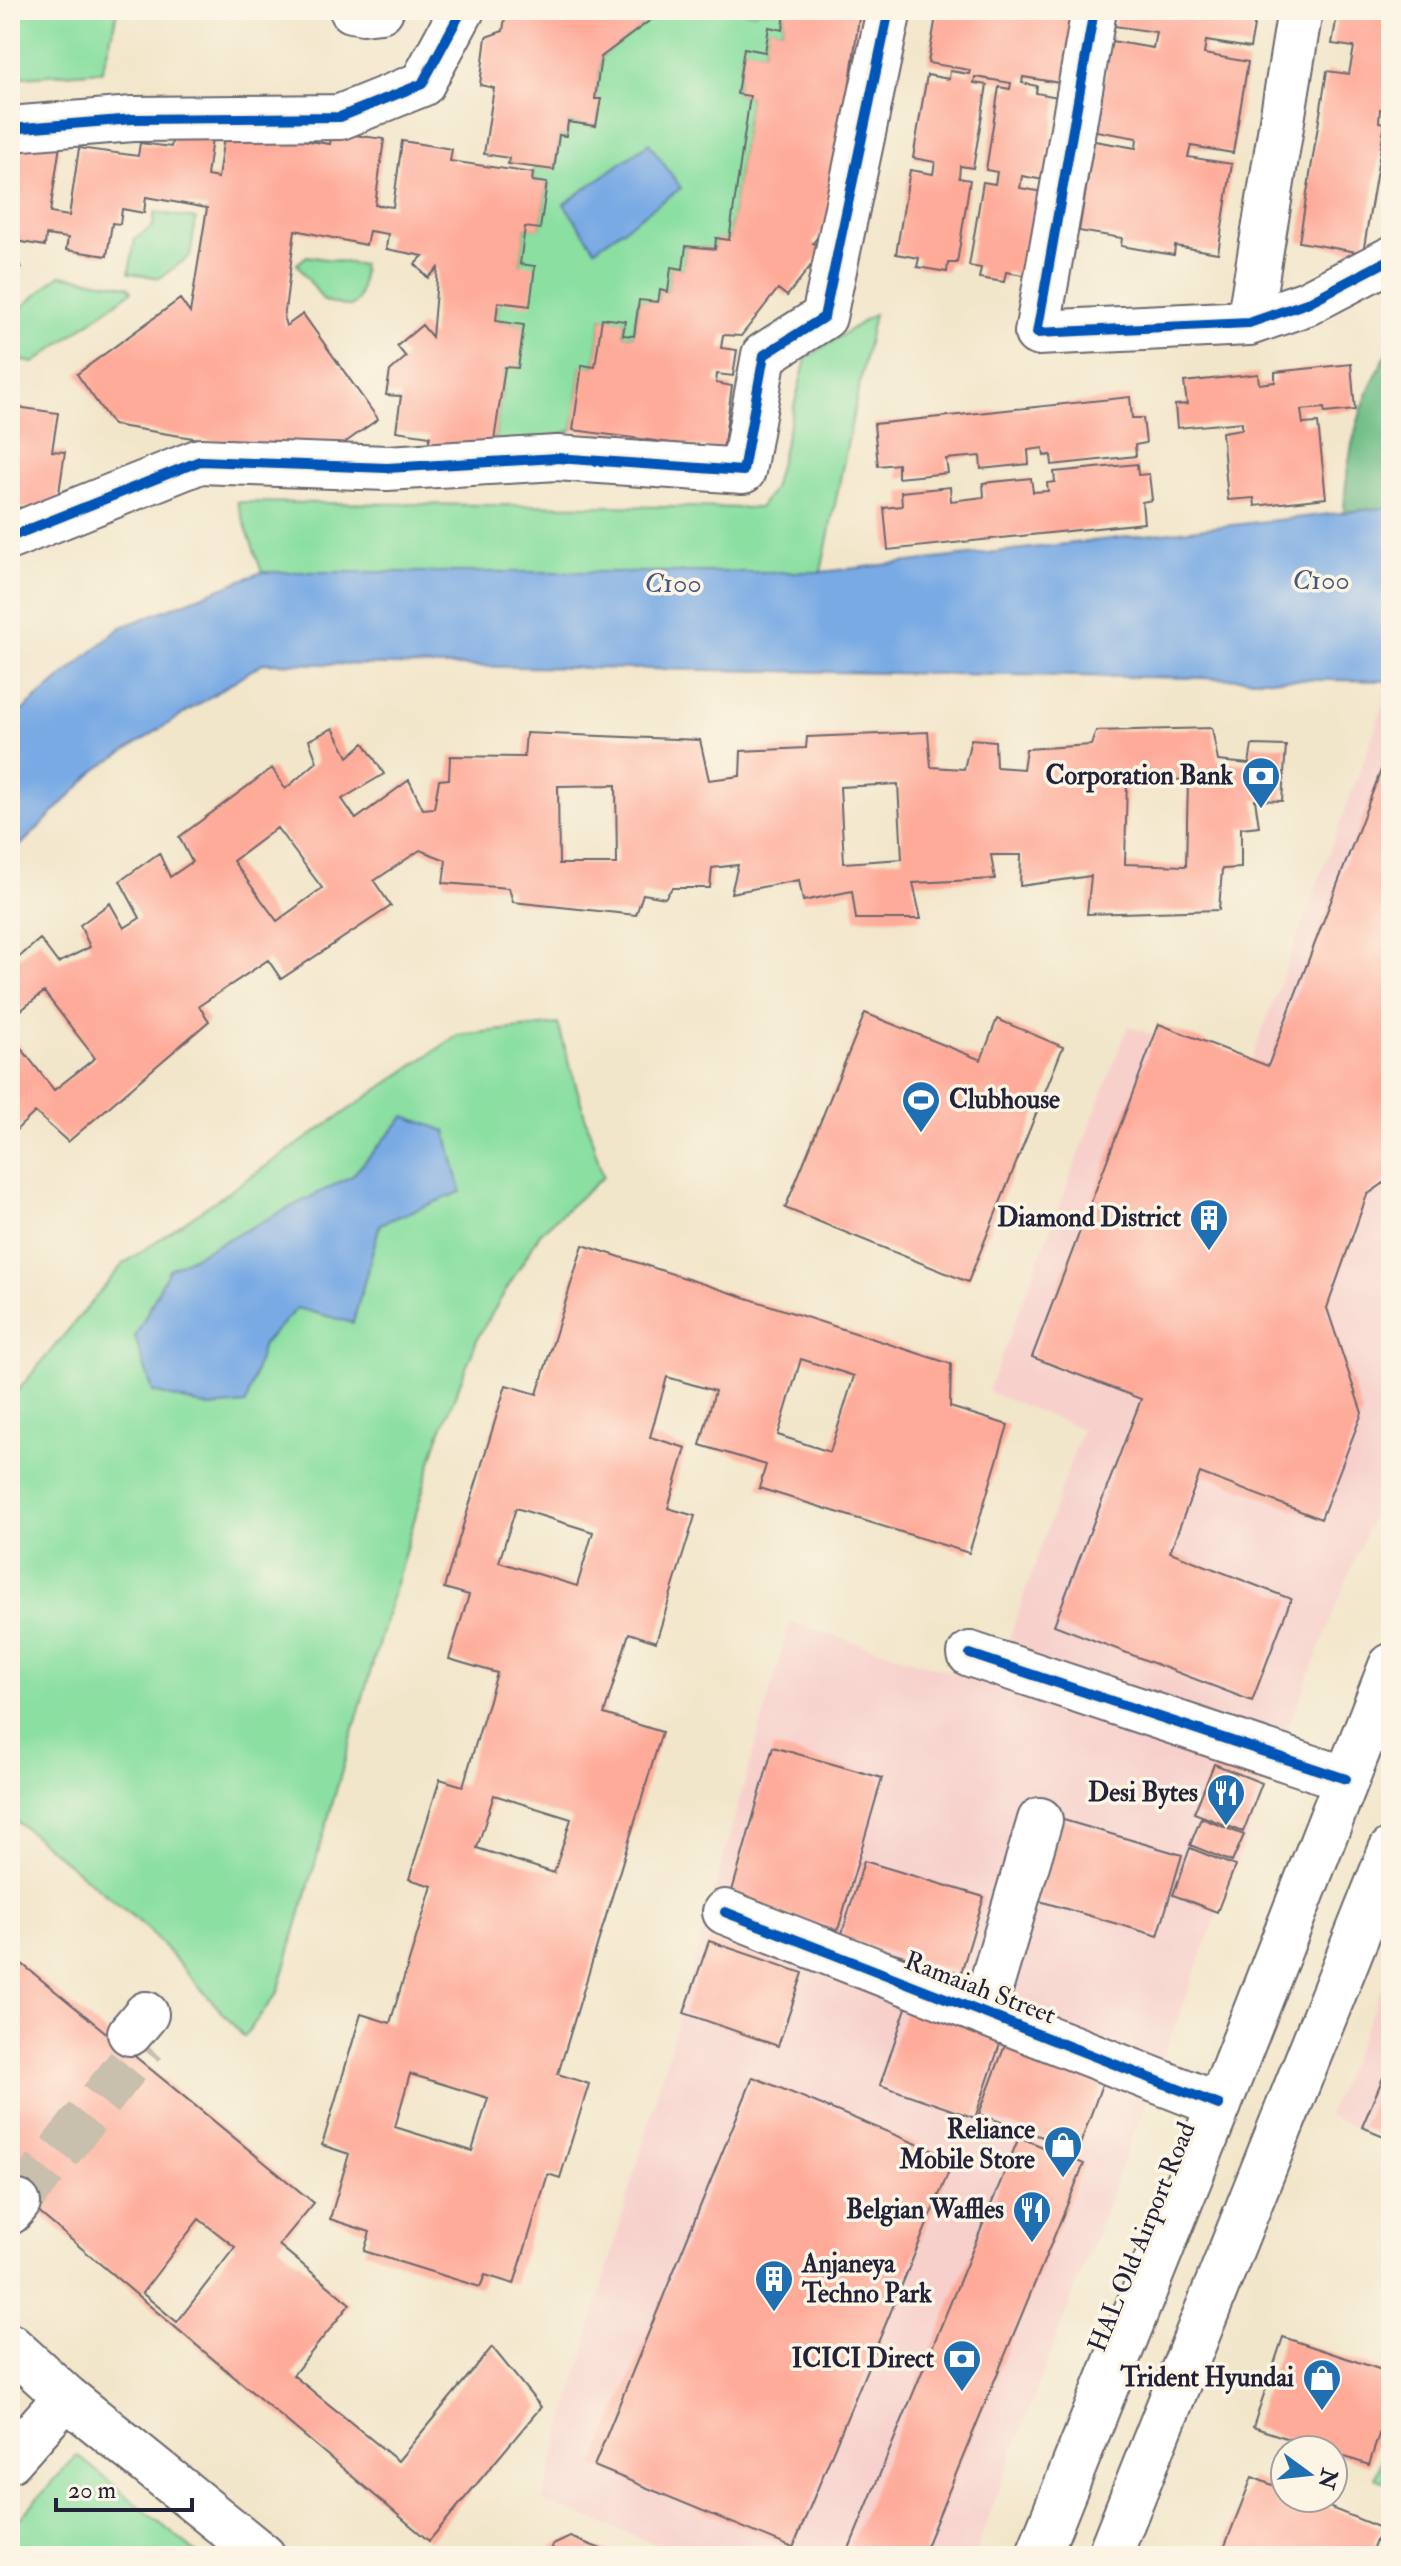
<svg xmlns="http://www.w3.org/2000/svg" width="1401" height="2566" font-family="'IM FELL Double Pica',serif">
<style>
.built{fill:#f7d0cc}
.green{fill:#8adfa1;stroke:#56806e;stroke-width:2}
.forest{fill:#6fbe87;stroke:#487061;stroke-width:2}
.water{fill:#79aae4;stroke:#4e6690;stroke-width:2}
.building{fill:#feab9a;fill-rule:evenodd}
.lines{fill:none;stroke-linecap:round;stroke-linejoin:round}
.street-tunnel{stroke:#c8bfad;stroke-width:44;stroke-dasharray:44 22;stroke-linecap:butt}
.street-casing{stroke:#6b676d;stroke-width:48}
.primary-casing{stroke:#6b676d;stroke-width:48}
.street{stroke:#fff;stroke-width:44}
.primary{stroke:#fff;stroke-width:44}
.cycleway-casing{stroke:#fcf5e5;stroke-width:15}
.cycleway{stroke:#0057b8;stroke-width:10}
.labels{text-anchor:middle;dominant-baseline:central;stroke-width:7;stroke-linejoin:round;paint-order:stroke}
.poi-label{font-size:26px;font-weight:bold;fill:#22223b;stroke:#fcf5e5;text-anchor:end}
.street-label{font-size:26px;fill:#22223b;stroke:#fcf5e5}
.water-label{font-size:28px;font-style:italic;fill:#45587f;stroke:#fcf5e5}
</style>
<rect width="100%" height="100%" fill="#fcf5e5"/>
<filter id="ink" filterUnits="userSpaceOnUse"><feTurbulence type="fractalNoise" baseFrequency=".0125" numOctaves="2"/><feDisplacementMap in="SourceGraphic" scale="16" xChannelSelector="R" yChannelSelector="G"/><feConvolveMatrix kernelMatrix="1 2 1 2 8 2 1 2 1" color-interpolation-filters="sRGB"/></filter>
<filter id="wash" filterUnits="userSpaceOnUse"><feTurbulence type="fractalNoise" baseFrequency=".006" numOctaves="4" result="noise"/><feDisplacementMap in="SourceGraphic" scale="32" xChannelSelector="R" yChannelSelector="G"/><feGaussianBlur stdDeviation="1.8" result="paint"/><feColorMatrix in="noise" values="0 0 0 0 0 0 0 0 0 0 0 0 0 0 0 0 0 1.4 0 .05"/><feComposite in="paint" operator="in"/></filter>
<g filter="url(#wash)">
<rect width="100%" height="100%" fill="#f2e6ca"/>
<path class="built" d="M1388,681H1391V1468L1268,1780L974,2556H685L542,2501L790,1622L993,1685L1082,1429L988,1392L1128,1026L1248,1069L1379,719Z
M1384,1983L1391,1987V2142L1327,2116Z"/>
<path class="green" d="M10,10H118L102,71L10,78Z
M663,10H733L756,13L757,10H785L783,30L769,28L765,52L744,49L737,94L750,96L729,240L716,239L715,249L686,246L683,269L671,268L668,292L660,290L658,302L639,300L634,336L623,335L625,321L602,318L595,367L582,366L573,430L492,454L505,367L524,325L496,321L498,302L520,264L525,227L540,228L547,184L532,181L534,167L554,169L559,135L566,136L568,122L596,126L600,100L595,99L601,57Z
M155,212L196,219L190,256L160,278L129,273L135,239L153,226Z
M307,256L362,265C363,274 362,304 350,306C343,307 331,302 324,301L297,264Z
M60,275L128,286L132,291L34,363L10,358V306L21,308Z
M874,314L821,572H262L237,502L759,508L773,489L806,359Z
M558,1024L603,1177L541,1232L479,1335L437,1441L278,1992L244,2037L149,1930L10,1816V1400L123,1264L458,1035Z
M1391,2432V2484L1375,2478Z
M77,2455L200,2556H10V2529Z"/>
<path class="forest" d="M1391,346V507L1344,512C1346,451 1360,399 1391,346Z"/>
<path class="water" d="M649,143L681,188L595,249L564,204Z
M1391,507V681L263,663L96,770L10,856V721L121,627L262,572H821Z
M405,1116L446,1131L461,1192L380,1224L353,1323L297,1308L263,1344L246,1404L209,1407L153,1392L135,1337L169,1269L352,1176Z"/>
<g id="blocks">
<path class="building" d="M506,10H664L601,57L595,99H601L596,126L568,122L566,136L559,135L554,170L508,164L509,158L484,154L494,88L480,85L486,37L503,31Z
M785,10H860L831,220L813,243L823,250L787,296L778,289L741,336L723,335L721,348L737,350L733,376L717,374L716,383L732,386L723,450L573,430L582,365L595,367L602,318L625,321L623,335L634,336L639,300L658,302L660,290L668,292L671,267L683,269L686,246L715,249L716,238L729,240L750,96L737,94L744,48L765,52L769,27L783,30Z
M937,10H1078L1066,84L1023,77L1022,83L1037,86L1036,93L1058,97L1044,180L1022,176L1020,188L1043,192L1029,276L1006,272L1004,282L979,278L981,268L969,266L983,182L995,184L997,172L986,170L999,87L1010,89L1011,83L975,77L974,83L987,85L973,168L960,166L959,178L970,180L957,263H948L947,272L917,267L919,258L896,254L910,170L933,174L935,162L913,158L927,75L949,79L950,71L969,74L970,70L928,63Z
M1117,10H1257L1250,48L1206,41L1204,54L1248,62L1233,153L1191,146L1188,157L1232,164L1218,253L1175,246L1174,255L1121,246L1122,238L1079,231L1094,141L1136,148L1137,138L1096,131L1111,41L1153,48L1156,32L1114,26Z
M1338,10H1391V111L1380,109L1379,122L1385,123L1363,253L1299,242L1327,71L1349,74L1354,47L1332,44Z
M225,129L330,144L332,132L384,139L375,205L393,207L402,141L452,149L450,161L533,173L532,181L547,183L540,229L525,227L520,264L535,266L530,306L498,302L496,321L524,325L518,368L505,367L492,454L428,445L430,436L396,431L401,396L386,395L390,371L406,357L397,346L422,325L432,337L438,268L428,278L415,264L423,256L386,249L388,234L369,231L366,245L295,230L284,319L286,326L303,314L378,419L322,459L113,425L77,374L180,299L190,313L207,208L146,197L144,213L122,209L120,224L112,223L107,256L66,250L68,238L46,235L45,246L10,240V137L60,145L50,213L69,216L79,148L138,156L140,143L171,147L174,133L212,138L207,176L218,178Z
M10,250L21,267L10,275Z
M1351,364L1355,410L1325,413L1324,408L1301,410L1303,424L1318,423L1326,498L1255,506L1254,498L1228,500L1222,432L1242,429V422L1177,428L1175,405L1187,404L1184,382L1258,374L1259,384L1275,382V372Z
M1130,397L1132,418H1143L1146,443L1135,445L1136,456L1052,465L1051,455L1044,456L1043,448L1028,450L1029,464L981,469L980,456L946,459L948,473L898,478V464L878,466L874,424Z
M10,406L58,413L52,451L65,452L56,513L10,506Z
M1137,464L1138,475L1149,474L1152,500L1142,502L1144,523L888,550L884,508L902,506L901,492L950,487L951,501L984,497L983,483L1031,478L1033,492L1048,491L1047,483L1055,482L1054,472Z
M333,728L348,757L364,743L384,774L342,799L356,819L409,780L423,809L434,808L439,780L449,779L450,756L524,757L526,733L700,740L709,780L740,776L741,751L806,748L807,737L928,732L931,767L964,769L971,739L995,741L996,767L1023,769L1026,749L1091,745L1096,731L1212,728L1218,761L1249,764L1252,745L1286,746L1282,801L1255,800L1259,826L1241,828V868L1222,869L1219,910L1087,914L1091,876L1020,886L1021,855H991L995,879L913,883L921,919H856L852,891L803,901L799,880L731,893L738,865L712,868L710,888H672L665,898L643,894L636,915L513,902L509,888L443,883L446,860L420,850L374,881L391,906L281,979L268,960L199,1006L209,1021L68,1142L35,1112L10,1136V1034L54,1090L95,1058L44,992L10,1019V965L40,939L58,963L90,947L80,925L110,903L124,928L140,918L120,881L159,853L170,877L192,862L179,837L272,768L285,789L317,762L309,740ZM1127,778L1188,780L1186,866L1125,864ZM898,784L902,859L844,863L840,787ZM616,785L617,864H559L558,786ZM277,828L322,888L277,921L233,861Z
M1391,744V1178L1367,1195L1327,1308L1362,1413L1321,1519L1200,1473L1170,1552L1291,1599L1252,1701L1054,1625L1141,1399L1032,1357L1159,1024L1268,1066Z
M865,1013L981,1060L997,1019L1063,1047L968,1282L785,1208Z
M583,1245L951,1364L950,1407L1008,1425L969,1553L759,1488L766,1465L700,1445L715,1391L667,1377L650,1437L686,1448L668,1508L695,1516L656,1642L629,1633L604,1714L662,1732L558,2074L589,2084L560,2178L548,2174L514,2284L485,2275L480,2287L364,2251L370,2232L330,2219L349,2154L322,2145L361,2014L390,2023L432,1886L409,1879L440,1779L463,1786L497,1673L449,1659L469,1595L444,1588L506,1385L537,1394ZM801,1359L854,1376L830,1452L778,1435ZM516,1508L593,1532L577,1586L499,1562ZM494,1795L571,1819L554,1873L477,1848ZM410,2074L488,2098L472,2151L395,2127Z
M773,1747L882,1778L838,1930L730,1898Z
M1214,1764L1262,1783L1243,1832L1194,1813Z
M1050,1816L1182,1855L1158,1936L1026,1897Z
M1201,1818L1244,1835L1232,1862L1190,1845Z
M1190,1848L1235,1866L1217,1912L1173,1895Z
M864,1861L984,1897L961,1973L841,1937Z
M709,1941L803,1973L778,2046L684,2013Z
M10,1954L314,2203L279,2245L350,2304L293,2375L398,2461L492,2347L541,2407L429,2541L10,2188V2059L15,2052L10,2047ZM199,2219L235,2247L177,2322L142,2293Z
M907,2005L1002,2038L975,2118L880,2085Z
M1007,2040L1105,2076L1078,2150L979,2114Z
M1391,2059V2139L1362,2127Z
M753,2077L954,2159L793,2548L594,2466Z
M1019,2137L1084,2164L922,2556H846Z
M1283,2337L1391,2373V2397L1369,2465L1333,2453V2450H1322L1253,2427Z
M1252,2477L1285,2490V2498H1306L1381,2528L1370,2556H1221Z
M570,2537L619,2556H549L553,2545Z
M1391,2537V2556H1383Z"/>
</g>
</g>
<g filter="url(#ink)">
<use href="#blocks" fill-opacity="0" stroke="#6b676d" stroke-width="2"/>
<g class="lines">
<path class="street-tunnel" d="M18,2203L145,2044"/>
<defs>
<path id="street" d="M352,10L363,12L381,10
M1094,10L1037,333L1249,323L1307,303L1391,259
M10,129L133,119L340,117L422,84L462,10
M1249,323L1300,10
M10,537L200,461L387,468L557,458L743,471L764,355L824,317L889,10
M970,1654L1346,1779
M725,1912L1219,2105
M983,2013L1040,1820
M130,2033L146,2014
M10,2212L18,2203
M10,2346L66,2397L263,2556
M10,2460L66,2397"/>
<path id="primary" d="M1038,2556L1219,2105L1391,1666
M1109,2556L1391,1850"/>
</defs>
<use href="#street" class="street-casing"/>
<use href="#primary" class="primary-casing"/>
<use href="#street" class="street"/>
<use href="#primary" class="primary"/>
<defs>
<path id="cycleway" d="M1094,10L1037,333L1249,323L1307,303L1391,259
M10,129L133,119L340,117L422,84L462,10
M10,537L200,461L387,468L557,458L743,471L764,355L824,317L889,10
M970,1654L1346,1779
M725,1912L1219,2105"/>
</defs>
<use href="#cycleway" class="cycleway-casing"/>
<use href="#cycleway" class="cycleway"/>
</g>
</g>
<defs>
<symbol id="bank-pin" viewBox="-11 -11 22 30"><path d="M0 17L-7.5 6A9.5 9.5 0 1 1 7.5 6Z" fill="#1f6fb2" stroke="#fcf5e5"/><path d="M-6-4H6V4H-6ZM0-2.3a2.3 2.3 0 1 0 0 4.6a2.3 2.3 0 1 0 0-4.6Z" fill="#fff"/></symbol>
<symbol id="stadium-pin" viewBox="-11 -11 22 30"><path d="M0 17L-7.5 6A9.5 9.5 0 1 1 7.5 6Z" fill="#1f6fb2" stroke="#fcf5e5"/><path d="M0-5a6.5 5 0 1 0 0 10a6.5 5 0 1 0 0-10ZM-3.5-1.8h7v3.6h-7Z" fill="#fff"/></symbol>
<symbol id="building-pin" viewBox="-11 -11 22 30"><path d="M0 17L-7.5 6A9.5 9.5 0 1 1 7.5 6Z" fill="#1f6fb2" stroke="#fcf5e5"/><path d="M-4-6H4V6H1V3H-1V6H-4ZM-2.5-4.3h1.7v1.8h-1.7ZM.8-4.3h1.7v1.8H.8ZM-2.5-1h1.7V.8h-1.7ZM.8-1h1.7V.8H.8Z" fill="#fff"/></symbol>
<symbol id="restaurant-pin" viewBox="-11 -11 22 30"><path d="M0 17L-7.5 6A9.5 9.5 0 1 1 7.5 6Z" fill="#1f6fb2" stroke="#fcf5e5"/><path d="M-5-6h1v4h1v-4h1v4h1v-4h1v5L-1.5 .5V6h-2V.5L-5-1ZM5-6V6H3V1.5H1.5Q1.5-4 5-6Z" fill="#fff"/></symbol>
<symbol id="shop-pin" viewBox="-11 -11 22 30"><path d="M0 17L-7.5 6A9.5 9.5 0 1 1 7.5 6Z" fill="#1f6fb2" stroke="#fcf5e5"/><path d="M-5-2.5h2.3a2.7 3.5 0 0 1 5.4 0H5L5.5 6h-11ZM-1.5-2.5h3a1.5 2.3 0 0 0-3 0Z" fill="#fff"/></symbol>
</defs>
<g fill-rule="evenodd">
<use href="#bank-pin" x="1239" y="754" width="44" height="60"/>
<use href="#stadium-pin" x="899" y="1078" width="44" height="60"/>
<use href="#building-pin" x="1187" y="1196" width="44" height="60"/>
<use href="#restaurant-pin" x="1204" y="1771" width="44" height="60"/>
<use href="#shop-pin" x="1041" y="2123" width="44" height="60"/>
<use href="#restaurant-pin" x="1010" y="2188" width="44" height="60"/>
<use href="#building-pin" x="752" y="2257" width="44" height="60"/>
<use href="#bank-pin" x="940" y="2337" width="44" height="60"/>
<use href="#shop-pin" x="1300" y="2356" width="44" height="60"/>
</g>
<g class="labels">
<g class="poi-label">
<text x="1233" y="776">Corporation Bank</text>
<text x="949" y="1100" text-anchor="start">Clubhouse</text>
<text x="1181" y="1218">Diamond District</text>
<text x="1198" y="1793">Desi Bytes</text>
<text x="1035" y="2130">Reliance<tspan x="1035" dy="30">Mobile Store</tspan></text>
<text x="1004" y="2210">Belgian Waffles</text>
<text x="802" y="2264" text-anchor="start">Anjaneya<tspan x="802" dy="30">Techno Park</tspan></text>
<text x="934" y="2359">ICICI Direct</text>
<text x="1294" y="2378">Trident Hyundai</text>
</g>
<g class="street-label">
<text transform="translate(980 1988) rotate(21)">Ramaiah Street</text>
<text transform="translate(1142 2237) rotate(-68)">HAL Old Airport Road</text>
</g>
<g class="water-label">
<text x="1321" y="580">C100</text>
<text x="673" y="583">C100</text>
</g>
</g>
<rect width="1401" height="2566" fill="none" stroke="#fcf5e5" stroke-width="40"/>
<g transform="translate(1309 2474) rotate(105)"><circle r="38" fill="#fcf5e5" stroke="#a5a1a1" stroke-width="2"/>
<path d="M0-6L14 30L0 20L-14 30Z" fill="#1f6fb2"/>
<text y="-12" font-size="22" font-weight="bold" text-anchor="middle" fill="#22223b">N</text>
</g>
<path d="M56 2498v12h136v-12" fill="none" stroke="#22223b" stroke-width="4"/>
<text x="68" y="2498" font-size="24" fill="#22223b" stroke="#fcf5e5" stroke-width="6" paint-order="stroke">20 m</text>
</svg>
